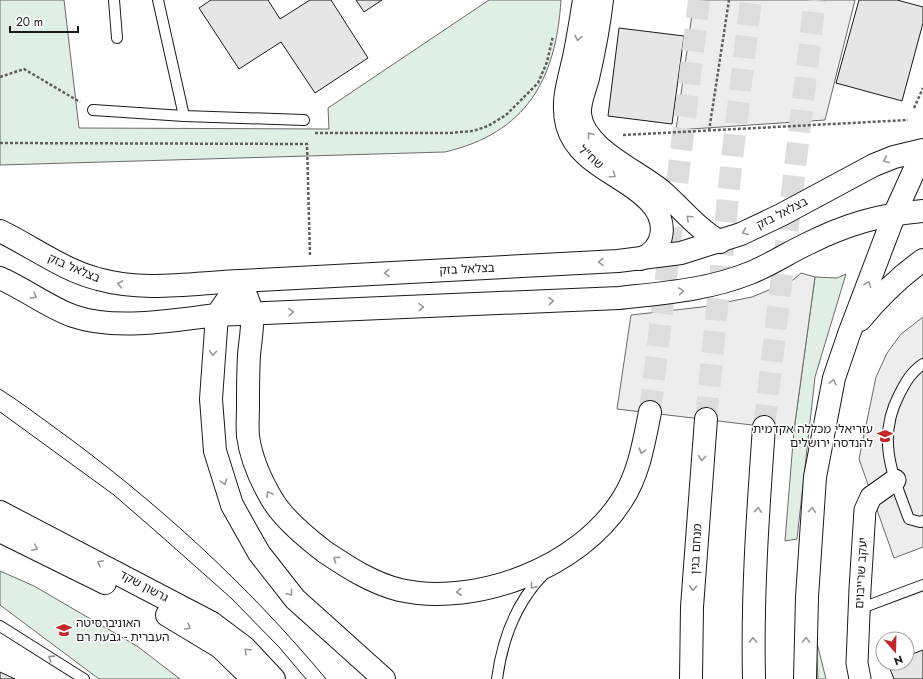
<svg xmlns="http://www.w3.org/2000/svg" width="923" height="679" font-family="Jost,'Noto Sans Hebrew',sans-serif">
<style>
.green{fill:#e0efe3;stroke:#6a6a6a}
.parking{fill:#ededed;stroke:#6a6a6a}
.building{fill:#e6e6e6;stroke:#1a1a1a}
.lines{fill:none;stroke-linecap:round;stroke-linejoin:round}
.motorway-tunnel{stroke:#ddd;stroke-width:22;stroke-dasharray:22 11;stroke-linecap:butt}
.service-casing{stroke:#1a1a1a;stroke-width:12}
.minor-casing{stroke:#1a1a1a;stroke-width:23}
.tertiary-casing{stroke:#1a1a1a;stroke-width:24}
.trunk-casing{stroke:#1a1a1a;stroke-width:24}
.motorway-casing{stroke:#1a1a1a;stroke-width:24}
.path{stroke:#5f5f5f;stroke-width:2.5;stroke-dasharray:3 2;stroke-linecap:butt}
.service{stroke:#fff;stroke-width:10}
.minor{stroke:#fff;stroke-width:21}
.tertiary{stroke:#fff;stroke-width:22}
.trunk{stroke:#fff;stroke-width:22}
.motorway{stroke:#fff;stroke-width:22}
.tram{stroke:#1a1a1a;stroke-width:1}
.oneway{stroke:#989898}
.labels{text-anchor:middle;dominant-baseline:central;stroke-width:3;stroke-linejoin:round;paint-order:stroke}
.street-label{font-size:12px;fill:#1a1a1a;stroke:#fff}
.poi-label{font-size:12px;fill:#1a1a1a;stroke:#fff;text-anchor:end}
</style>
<rect width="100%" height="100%" fill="#fff"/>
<path class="green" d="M0,0H64L79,128L329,129L328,108L489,0H561C556,80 526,133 445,152L0,165Z
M846,274L815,377L797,539L785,541L794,430L815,277L837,278Z
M0,571L34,586L137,646L180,679H99L0,605Z
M816,639L826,679H818Z"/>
<path class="parking" d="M694,0H855L825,120L676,130Z
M801,273L815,277L794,430L617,409L631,315L702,307L752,297L793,280Z
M923,317V547L894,558L859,459L876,377L887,353L901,334Z"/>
<path class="building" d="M211,0H268L280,19L310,0H331L368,58L315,93L281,42L239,69L199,8Z
M356,0H382L364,12Z
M859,0H897L923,7V23L902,101L836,83Z
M619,28L684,36L672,124L608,116Z
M923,650V679H894L888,664L907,663V656Z
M0,672L15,679H0Z"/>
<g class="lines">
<path class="motorway-tunnel" d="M650,412L699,0
M706,419L731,167L751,0
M764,427L815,0"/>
<defs>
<path id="service" d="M114,0L117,38
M158,0L184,116
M93,110L184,116L304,120
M923,364C911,372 905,383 899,395C876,439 893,476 909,519L920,522L923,521
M859,609L923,585
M0,626L84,679
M497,679C502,641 516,603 543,575"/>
<path id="minor" d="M860,679L857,663L860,589L865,510L871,497L895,480"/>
<path id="tertiary" d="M584,0C581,19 578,38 574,57C569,80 561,101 567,125C578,165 626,175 650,202C668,221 666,249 640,259
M602,0C599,26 594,52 588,78C585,90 579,102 580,114C583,149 639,171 663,192C683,210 696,227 720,242
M0,231C33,247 63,270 98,279C144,292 193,283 240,281
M0,278C25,289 48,307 73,316C116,331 173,320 217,315
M0,512L212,623L244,647L274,679
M0,531L105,583
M167,615L220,647L253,679"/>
<path id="trunk" d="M240,281L618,261L681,253L741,234L781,215L874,165L894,157L923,150
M217,315L619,298C664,293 708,290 750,273C770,265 788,253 807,244C847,224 878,215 923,211"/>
<path id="motorway" d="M240,281C244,291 251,304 252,315C253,328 250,342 249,355C248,372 248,390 248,407C248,416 247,427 248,436C251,459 261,481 273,501C284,519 308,539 325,552C349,568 372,583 400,590C477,607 580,567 622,500C639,474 644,442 650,412
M240,281L217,315L211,399L215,451L232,505L259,553L295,599L384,679
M860,320C878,298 899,277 923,260
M691,679L692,607L706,419
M754,679C752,595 758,511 764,427
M805,679L807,597L815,477L834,378L849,334L895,213L923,151"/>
</defs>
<use href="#service" class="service-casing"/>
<use href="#minor" class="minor-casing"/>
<use href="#tertiary" class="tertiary-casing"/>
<use href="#trunk" class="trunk-casing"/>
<use href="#motorway" class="motorway-casing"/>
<path class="path" d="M0,77L24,69L80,102
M914,108L923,88
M709,131L729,0
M315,133H449L473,131L488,126L506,115L538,83L547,62L553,36
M623,135L908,120
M0,143L307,144L310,256"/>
<use href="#service" class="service"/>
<use href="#minor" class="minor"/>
<use href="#tertiary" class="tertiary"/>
<use href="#trunk" class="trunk"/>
<use href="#motorway" class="motorway"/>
<path class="tram" d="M0,389C19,401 36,414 54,427C155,500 247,584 326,679
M0,412L114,495L160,535L231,598L279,647L306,679"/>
</g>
<defs><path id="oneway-chevron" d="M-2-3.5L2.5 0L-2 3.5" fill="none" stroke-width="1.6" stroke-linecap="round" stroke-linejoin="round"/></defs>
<g class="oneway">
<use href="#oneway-chevron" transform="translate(578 38) rotate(100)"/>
<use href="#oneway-chevron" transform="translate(590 135) rotate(-128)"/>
<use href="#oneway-chevron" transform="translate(886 160) rotate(157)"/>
<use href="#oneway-chevron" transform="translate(613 175) rotate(35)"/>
<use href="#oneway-chevron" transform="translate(689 218) rotate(-137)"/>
<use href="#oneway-chevron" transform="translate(745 232) rotate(157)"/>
<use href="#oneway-chevron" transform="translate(601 262) rotate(177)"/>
<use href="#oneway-chevron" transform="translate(387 273) rotate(177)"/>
<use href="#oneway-chevron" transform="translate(120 284) rotate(-169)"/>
<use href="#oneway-chevron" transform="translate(868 284) rotate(-69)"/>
<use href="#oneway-chevron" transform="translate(681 291) rotate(-9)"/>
<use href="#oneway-chevron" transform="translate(34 296) rotate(28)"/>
<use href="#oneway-chevron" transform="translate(551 301) rotate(-3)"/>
<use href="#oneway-chevron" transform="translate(421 307) rotate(-3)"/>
<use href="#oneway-chevron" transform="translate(291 312) rotate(-3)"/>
<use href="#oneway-chevron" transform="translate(213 353) rotate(94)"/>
<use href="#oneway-chevron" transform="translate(833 382) rotate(-76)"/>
<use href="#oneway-chevron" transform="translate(642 451) rotate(105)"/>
<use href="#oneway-chevron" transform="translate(702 458) rotate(95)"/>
<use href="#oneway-chevron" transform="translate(224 482) rotate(73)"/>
<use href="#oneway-chevron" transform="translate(269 494) rotate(-120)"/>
<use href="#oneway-chevron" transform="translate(758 510) rotate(-86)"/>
<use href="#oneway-chevron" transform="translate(812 510) rotate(-86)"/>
<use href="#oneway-chevron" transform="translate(35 548) rotate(26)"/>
<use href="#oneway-chevron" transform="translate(336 559) rotate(-144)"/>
<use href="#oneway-chevron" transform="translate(100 563) rotate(-153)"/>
<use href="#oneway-chevron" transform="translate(533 586) rotate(129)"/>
<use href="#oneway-chevron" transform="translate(693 588) rotate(93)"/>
<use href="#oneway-chevron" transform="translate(459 592) rotate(174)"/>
<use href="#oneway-chevron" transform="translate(290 593) rotate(52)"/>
<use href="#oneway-chevron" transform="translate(188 627) rotate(31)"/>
<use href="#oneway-chevron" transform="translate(753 640) rotate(-91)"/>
<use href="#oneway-chevron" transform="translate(806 640) rotate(-89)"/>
<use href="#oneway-chevron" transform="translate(247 651) rotate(-136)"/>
<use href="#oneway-chevron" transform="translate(51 658) rotate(-147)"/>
</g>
<defs>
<symbol id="university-bare" viewBox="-9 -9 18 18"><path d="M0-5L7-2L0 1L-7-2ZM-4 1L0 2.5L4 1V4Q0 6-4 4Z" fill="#c62828" stroke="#fff" stroke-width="2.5" paint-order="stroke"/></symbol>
</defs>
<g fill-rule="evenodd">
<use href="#university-bare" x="874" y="425" width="22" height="22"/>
<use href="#university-bare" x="53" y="619" width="22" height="22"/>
</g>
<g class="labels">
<g class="street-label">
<text transform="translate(591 157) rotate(42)">שח"ל</text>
<text transform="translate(782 213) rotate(-27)">בצלאל בזק</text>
<text transform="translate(74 268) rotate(23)">בצלאל בזק</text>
<text transform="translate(467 269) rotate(-3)">בצלאל בזק</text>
<text transform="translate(696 549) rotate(-87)">מנחם בגין</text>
<text transform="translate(861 573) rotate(-87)">יעקב שרייבוים</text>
<text transform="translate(144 586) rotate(28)">גרשון שקד</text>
</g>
<g class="poi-label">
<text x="873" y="429">עזריאלי מכללה אקדמית<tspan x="873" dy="14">להנדסה ירושלים</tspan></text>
<text x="76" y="623" text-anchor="start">האוניברסיטה<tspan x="76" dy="14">העברית - גבעת רם</tspan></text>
</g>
</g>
<g transform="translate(895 651) rotate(160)"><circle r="19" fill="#ffffff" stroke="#a3a3a3"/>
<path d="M0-3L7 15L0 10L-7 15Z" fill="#c62828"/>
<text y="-6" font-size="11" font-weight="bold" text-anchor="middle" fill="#1a1a1a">N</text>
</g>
<path d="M10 26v6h68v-6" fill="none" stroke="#1a1a1a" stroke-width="2"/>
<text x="16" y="26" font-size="12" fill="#1a1a1a" stroke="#ffffff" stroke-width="3" paint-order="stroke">20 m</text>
</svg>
